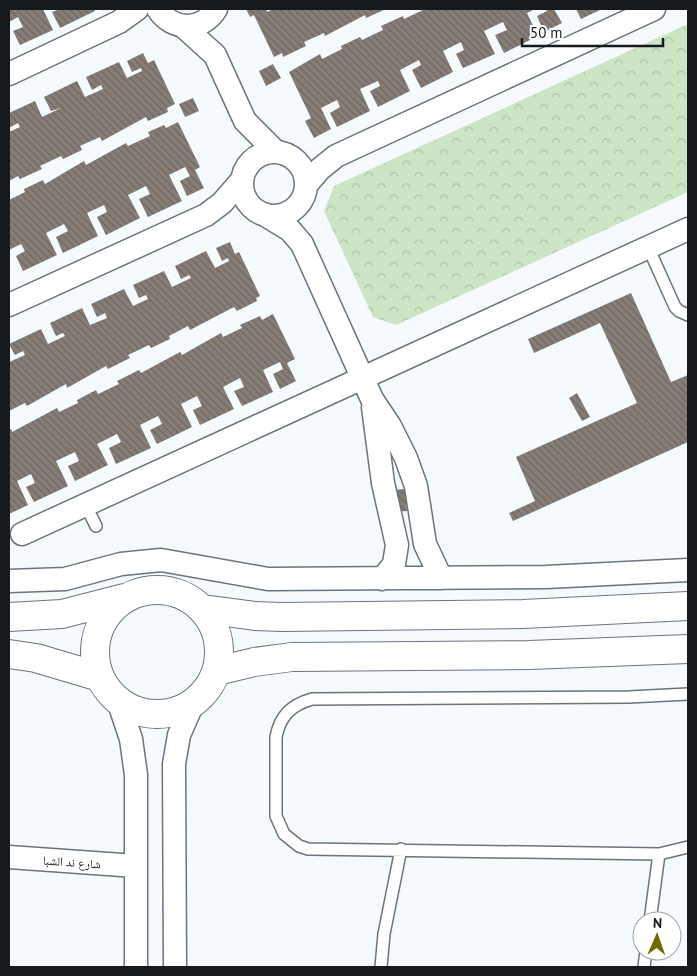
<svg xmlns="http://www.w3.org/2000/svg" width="697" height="976" font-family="'PT Sans','Noto Naskh Arabic',sans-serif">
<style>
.park{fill:url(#park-crowns)}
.building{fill:url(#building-back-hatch)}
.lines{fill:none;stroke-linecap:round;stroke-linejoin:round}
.lane-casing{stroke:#6b747b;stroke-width:14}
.street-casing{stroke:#6b747b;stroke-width:25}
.secondary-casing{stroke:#6b747b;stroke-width:30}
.lane{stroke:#fff;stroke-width:11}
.street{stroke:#fff;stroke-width:22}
.secondary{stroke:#fff;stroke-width:28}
.labels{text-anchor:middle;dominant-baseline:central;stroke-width:4;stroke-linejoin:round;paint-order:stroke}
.street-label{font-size:12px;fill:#171a1d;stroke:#fff}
</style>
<defs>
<pattern id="park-crowns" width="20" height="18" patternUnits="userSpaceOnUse" patternTransform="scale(1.25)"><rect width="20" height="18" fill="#cde5c4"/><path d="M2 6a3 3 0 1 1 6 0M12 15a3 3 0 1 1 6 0" fill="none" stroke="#afc4a8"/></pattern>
<pattern id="building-back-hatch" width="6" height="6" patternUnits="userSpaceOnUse" patternTransform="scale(1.25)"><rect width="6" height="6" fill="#867e76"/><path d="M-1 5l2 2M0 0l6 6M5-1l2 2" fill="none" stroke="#6d6660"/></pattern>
</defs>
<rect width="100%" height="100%" fill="#f5faff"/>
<path class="park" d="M688,24V192L396,325L373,317L324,211L334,186Z"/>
<path class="building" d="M9,9H43L53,30L20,45L13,31L23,27L18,17L9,22Z
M60,9H94L95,11L60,28L52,12Z
M246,9H266L267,12L273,9H386L366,18L365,15L325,36L324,33L304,42L306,46L283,57L282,53L274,57L254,15L250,17Z
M422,9H535L527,13L538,36L504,53L495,35L507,30L503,22L484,31L495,54L463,68L456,54L464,50L461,42L443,51L453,72L421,88L412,70L421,65L419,60L400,70L410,91L378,107L370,91L380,86L378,81L360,89L370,111L337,127L330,113L340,107L337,100L321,108L331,129L314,138L305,121L311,118L289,72L320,54L322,59L342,49L341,46L360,37L362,40L383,30L381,26L403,16L404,19L423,10Z
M546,9H554L562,23L544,32L537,16L547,11Z
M576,9H602L581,19Z
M143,53L148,63L154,60L175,104L167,108L168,112L148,121L146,117L102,141L100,137L80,146L82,150L63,159L61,156L40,166L42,169L20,179L18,176L9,181V132L20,127L18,123L9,128V113L35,101L42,117L61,108L51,111L44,97L77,81L85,97L103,89L101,85L92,90L86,77L119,62L127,78L142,71L141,68L132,72L127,61Z
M273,64L281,78L266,86L259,71Z
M193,98L199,111L185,117L179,104Z
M178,122L200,167L195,170L204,188L187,196L180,181L190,176L185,167L169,175L182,201L148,217L139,199L150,194L146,186L128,195L140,218L106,235L97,217L107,212L104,205L87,213L98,236L63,253L56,237L68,231L64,224L46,233L57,255L23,271L16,256L25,251L21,244L9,250V200L25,192L24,189L43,180L45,184L84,161L86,165L126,143L128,146L150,136L148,132L164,125L166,128Z
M230,242L235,254L239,252L260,296L256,298L257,301L237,311L234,307L190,330L188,326L169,336L170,339L151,348L149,345L128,355L130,358L108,369L106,366L67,388L66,384L27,406L25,403L9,411V362L25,355L23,351L15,355L9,344L41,329L48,344L65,336L63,333L56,336L50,323L82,308L90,325L107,318L105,313L97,317L91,304L124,289L133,306L148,299L146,295L139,298L133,285L164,271L172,287L191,278L189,275L181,279L175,266L206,251L215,268L229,261L228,258L222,261L216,248Z
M631,293L671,382L688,375V442L513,521L509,513L535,501L516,457L637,403L600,323L534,353L528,339Z
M273,314L295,359L287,363L296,381L280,389L273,374L283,369L280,362L263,370L273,392L242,406L234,391L244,387L240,378L223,387L234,409L200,425L193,410L202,406L197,396L181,404L192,427L157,444L150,430L162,424L158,416L140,425L151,448L116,464L109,448L121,442L117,434L97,444L108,465L75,481L68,466L79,461L75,452L56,461L68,486L34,502L26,487L35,483L31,474L17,481L28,505L9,514V430L11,429L12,432L57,408L59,412L78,403L77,400L96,390L98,394L119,384L117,381L139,370L141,373L180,352L182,355L221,333L223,337L242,328L240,325L260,316L262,320Z
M577,393L590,417L582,421L569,398Z
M405,489L407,511L394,512L392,490Z"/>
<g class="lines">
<defs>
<path id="lane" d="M648,247L675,307L679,311L688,315
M85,504L96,526
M688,694L629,697L312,699C291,705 280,716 276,737V816L284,834L299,846L308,849L659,854L688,847
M650,921L659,854
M381,967L384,934L401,849
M644,967L646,951"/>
<path id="street" d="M158,9C172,31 202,32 216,9
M183,26L215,55L245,121L276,152
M9,74L119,22L137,9
M242 184a32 32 0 1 1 64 0a32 32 0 1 1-64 0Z
M306,185L320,169L336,156L654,9
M267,216L290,230L302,244L372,399L390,426L406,458L416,486L425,544L441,578
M9,305L206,215L222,203L242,180
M373,407L383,483L397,545L394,564L382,579
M22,534L688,229
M9,581L65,579L121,564L161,560L268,579L546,577L688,570
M118,700L131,739L136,775V967
M9,857L136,866
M175,967L174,764L179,735L193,703"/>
<path id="secondary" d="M95 652a62 62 0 1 1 124 0a62 62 0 1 1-124 0Z
M203,609L255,616L282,617L523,614L688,606
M9,617L62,614L124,598
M9,654L36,658L100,677
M217,671L254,662L292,657L529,655L688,649"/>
</defs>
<use href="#lane" class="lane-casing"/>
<use href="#street" class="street-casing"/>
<use href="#secondary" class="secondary-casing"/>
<use href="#lane" class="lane"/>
<use href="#street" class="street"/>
<use href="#secondary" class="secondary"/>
</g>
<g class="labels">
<g class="street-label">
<text transform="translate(72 862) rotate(4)">شارع ند الشبا</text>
</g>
</g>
<rect width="697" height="976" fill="none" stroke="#171a1d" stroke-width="20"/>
<g transform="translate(657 936) rotate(2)"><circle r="24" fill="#ffffff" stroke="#a2a3a5"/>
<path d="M0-4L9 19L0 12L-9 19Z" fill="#6f6a05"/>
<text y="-8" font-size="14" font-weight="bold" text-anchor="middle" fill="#171a1d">N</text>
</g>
<path d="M522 38v8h141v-8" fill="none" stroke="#171a1d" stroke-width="2.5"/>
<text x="530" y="38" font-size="15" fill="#171a1d" stroke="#ffffff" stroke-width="4" paint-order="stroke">50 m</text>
</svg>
